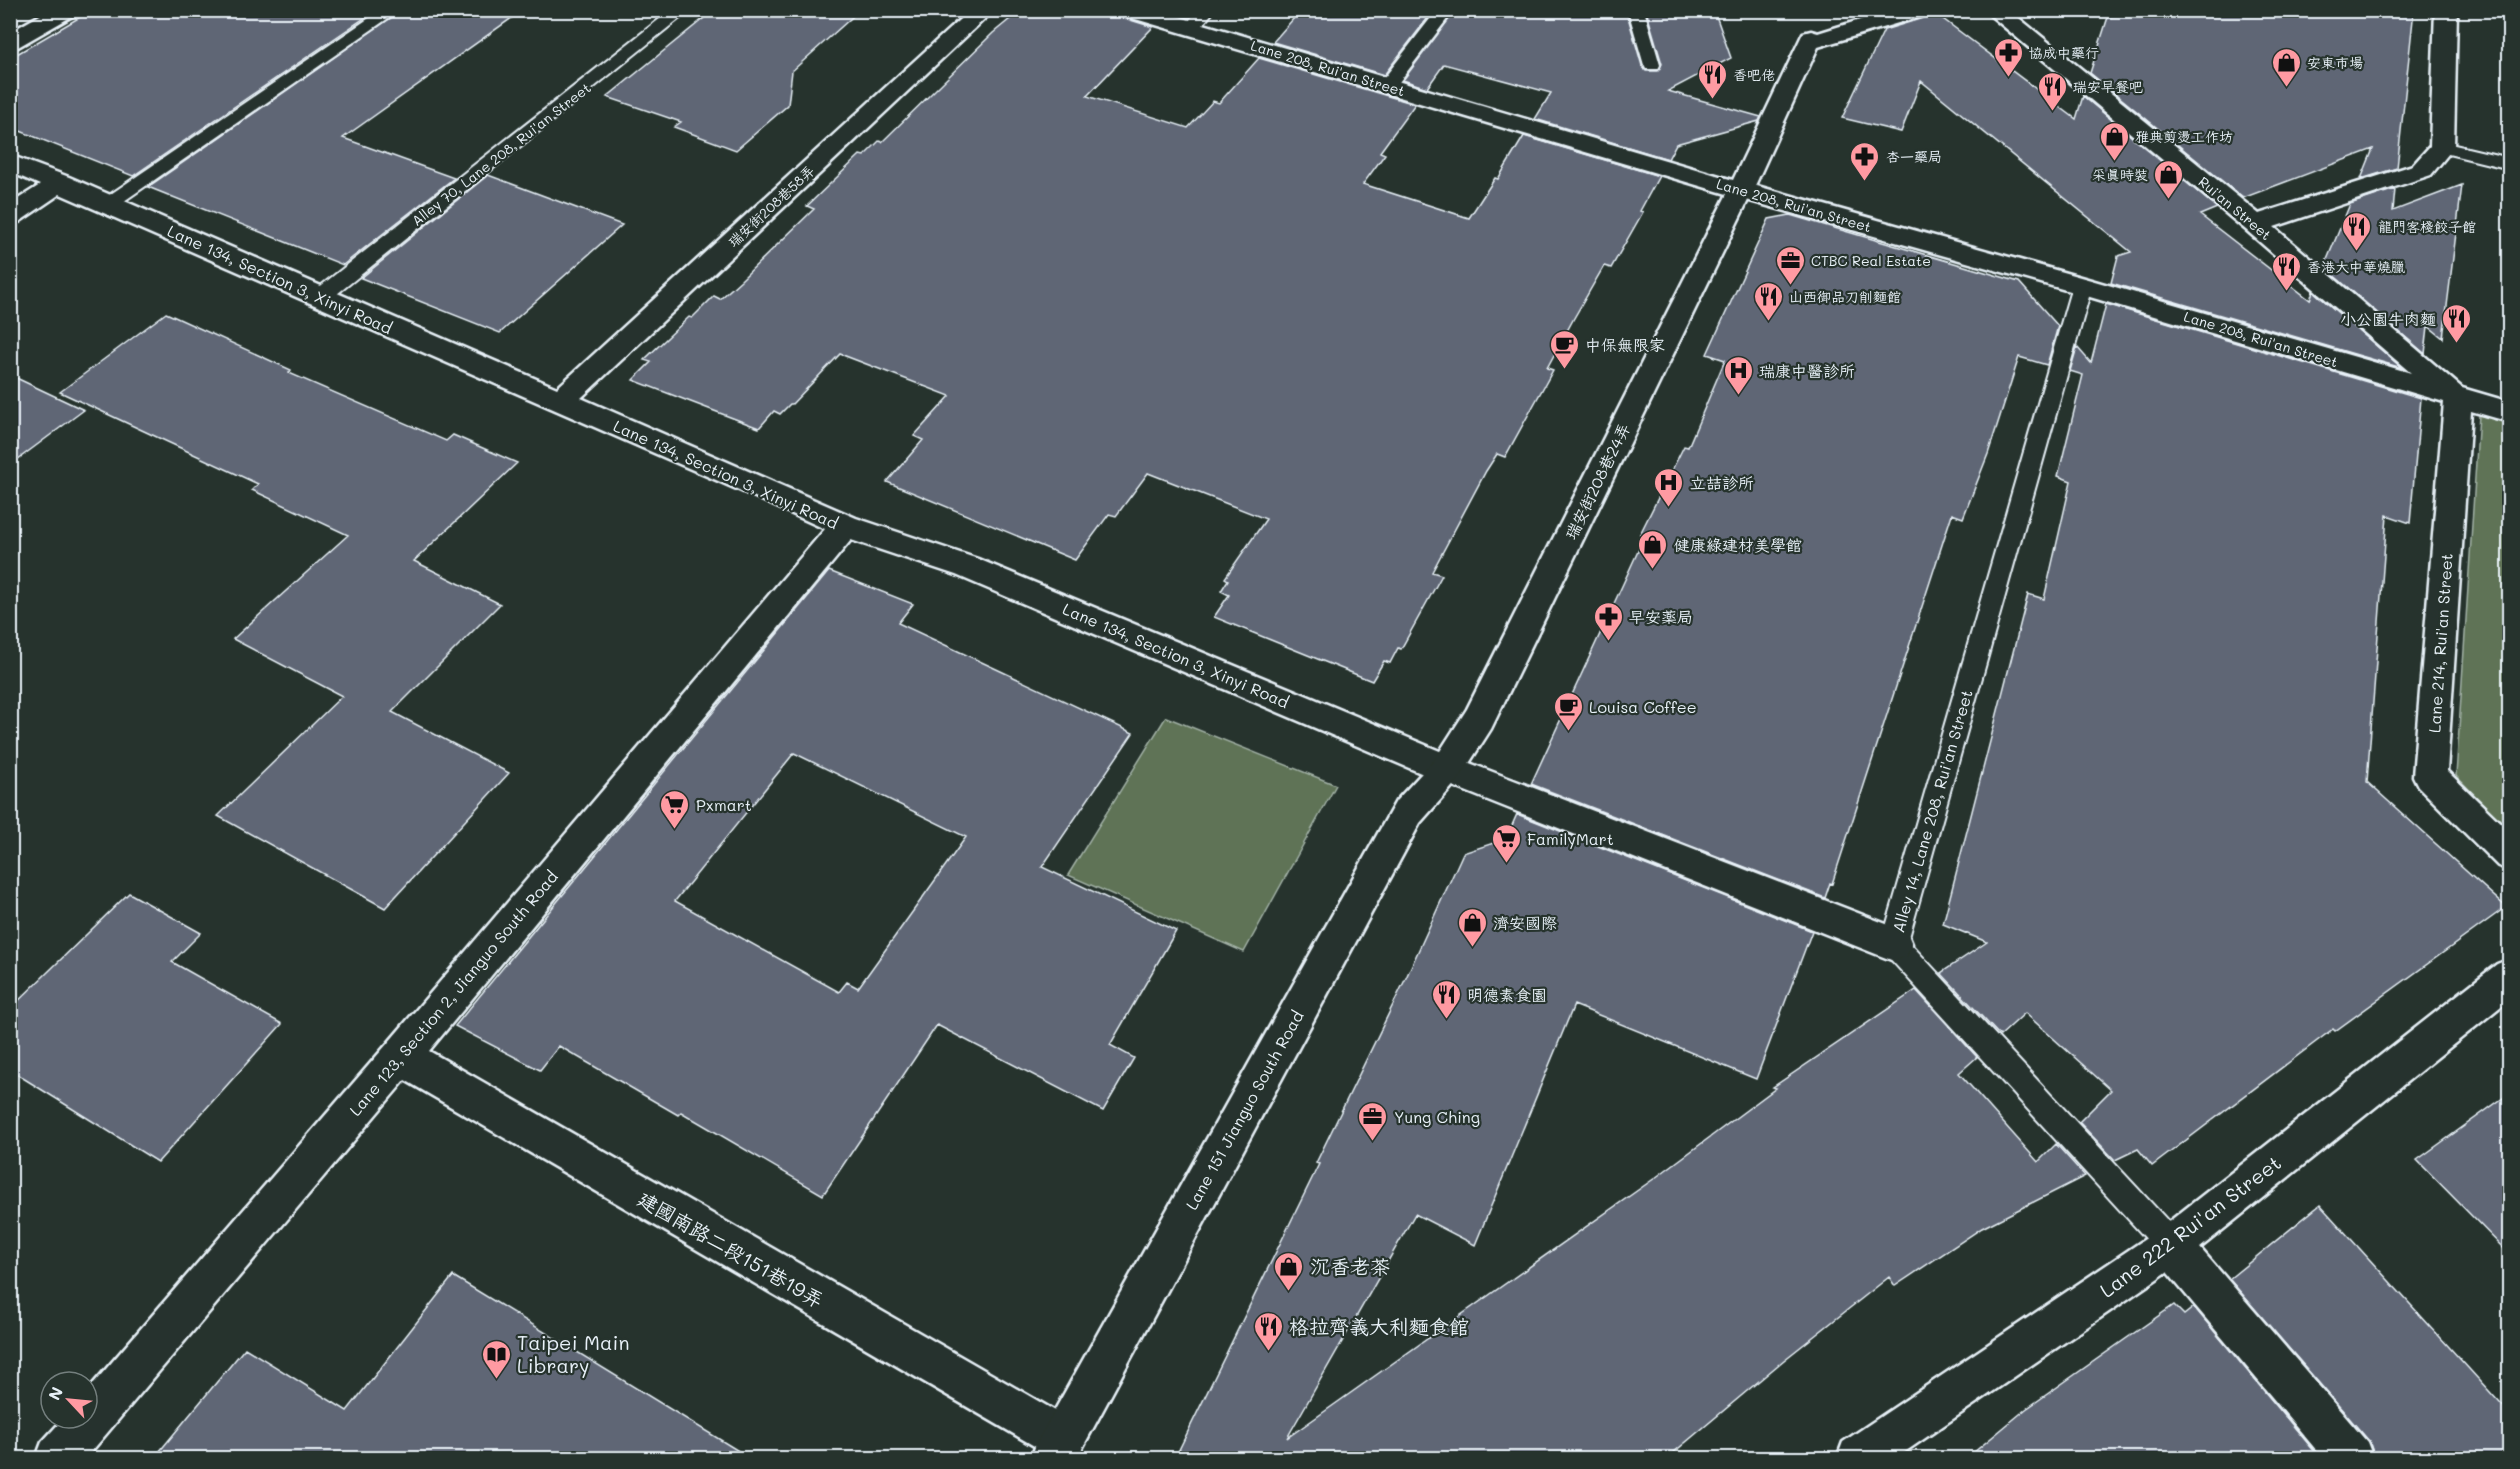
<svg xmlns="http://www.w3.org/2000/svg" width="2520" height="1469" font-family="Mali,'LXGW WenKai TC',sans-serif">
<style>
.green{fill:#5e7356;stroke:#a3b2a7;stroke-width:1.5}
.building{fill:#5f6674;stroke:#e8f1f8;stroke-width:1.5;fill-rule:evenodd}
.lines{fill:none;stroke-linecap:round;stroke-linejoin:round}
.lane-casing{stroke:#e8f1f8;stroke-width:4}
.street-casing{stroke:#e8f1f8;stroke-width:5}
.secondary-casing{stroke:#e8f1f8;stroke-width:5}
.lane{fill:#26332d;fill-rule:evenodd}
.street{fill:#26332d;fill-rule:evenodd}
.secondary{fill:#26332d;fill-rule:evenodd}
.labels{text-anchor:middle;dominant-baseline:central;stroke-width:4.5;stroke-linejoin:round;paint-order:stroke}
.far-poi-label{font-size:14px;fill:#e8f1f8;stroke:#26332d;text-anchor:start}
.far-street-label{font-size:14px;fill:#e8f1f8;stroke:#26332d}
.street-label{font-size:16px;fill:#e8f1f8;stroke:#26332d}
.poi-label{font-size:16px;fill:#e8f1f8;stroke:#26332d;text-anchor:start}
.near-street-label{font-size:20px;fill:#e8f1f8;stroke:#26332d}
.near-poi-label{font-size:20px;fill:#e8f1f8;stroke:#26332d;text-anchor:start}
</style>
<rect width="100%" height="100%" fill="#26332d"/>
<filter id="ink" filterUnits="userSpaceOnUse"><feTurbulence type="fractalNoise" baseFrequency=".0167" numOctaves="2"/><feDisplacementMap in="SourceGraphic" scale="12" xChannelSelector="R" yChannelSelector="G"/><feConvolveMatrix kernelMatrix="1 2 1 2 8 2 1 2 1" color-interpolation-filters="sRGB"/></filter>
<g filter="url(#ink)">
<path class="green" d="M2479,415L2509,424V830L2456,776Z
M1166,717L1336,785L1244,952L1068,875Z"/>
<path class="building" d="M92,10H376L133,176L10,127V58Z
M402,10H523L343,138L454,178L343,265L148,187Z
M714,10H860L792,71L788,105L736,150L674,127L681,122L607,97Z
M1021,10H1117L1121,17L1153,27L1087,96L1188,128L1213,101L1219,103L1259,58L1415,104L1380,152L1385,154L1363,184L1469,218L1495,178L1498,179L1524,136L1659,176L1640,211L1643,212L1611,268L1604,266L1574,318L1547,368L1553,370L1505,457L1497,454L1486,471L1432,572L1442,575L1401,649L1398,648L1390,663L1384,661L1372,681L1214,617L1229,595L1221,591L1228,580L1225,578L1266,519L1148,473L1116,516L1109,514L1075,560L887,482L923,440L914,436L950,396L840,354L792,404H790L780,414L774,411L759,428L633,380L651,362L644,360L689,317L692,318L714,296L720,299L741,280L814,209L807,206L860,155L864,156L879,141L882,142L993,33Z
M1301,10H1434L1384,75L1273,42Z
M1456,10H1626L1642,66L1646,71H1658L1662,64L1646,10H1714L1731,58L1668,91L1761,117L1759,121L1676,144L1668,159L1535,119L1551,93L1444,64L1427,88L1403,80Z
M1931,10L2076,119L2083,96L2217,208L2200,215L2310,300L2313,291L2402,368L2111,283L2118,256L2131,252L1921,81L1901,132L1842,118L1884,30L1926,17Z
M2157,10H2414L2397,168L2361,179L2373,149L2243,198L2090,73L2108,17Z
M488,175L622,225L500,333L361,278Z
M2462,185L2443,338L2428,326L2425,354L2324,267L2350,204L2395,189L2393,211Z
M1790,215L2019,282L2058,326L2047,365L2019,357L1988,454L1963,518L1952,514L1832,884L1830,883L1825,898L1531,784L1645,536L1640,534L1684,446L1688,447L1725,360L1707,354L1769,219Z
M2106,304L2421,398L2410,523L2387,515L2367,782L2506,907L2335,1031L2333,1029L2152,1166L2138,1149L2115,1160L2079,1122L2111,1090L2025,1013L2000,1036L1941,973L1987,942L1943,924L2028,594L2044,599L2071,481L2058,476L2083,375L2070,371L2077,347L2091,363Z
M166,313L291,370L289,373L446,441L453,435L517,463L414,561L500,604L392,712L509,773L385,908L218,816L342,696L233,639L348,535L252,490L258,484L60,392Z
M10,375L84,410L10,465Z
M829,571L913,604L898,623L1133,733L1042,867L1176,931L1110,1045L1134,1058L1103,1111L937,1025L823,1195L681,1112L678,1115L559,1046L540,1070L455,1026ZM794,753L966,837L858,988L847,982L839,992L675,901Z
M1517,814L1812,931L1756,1079L1574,1005L1475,1245L1415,1214L1287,1438L1655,1178L1776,1088L1773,1087L1916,990L1977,1057L1959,1073L2038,1162L2056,1144L2085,1176L1982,1228L1895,1286L1889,1277L1784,1360L1667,1458H1175L1319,1164L1316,1163L1405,980L1463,853L1506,839Z
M129,893L201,933L172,962L282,1024L158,1162L10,1070V1009Z
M2510,1093V1255L2417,1160Z
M2320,1205L2510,1414V1458H2375L2369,1441L2229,1279Z
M453,1276L750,1458H154L245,1348L347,1411Z
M2174,1305L2184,1315L2194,1307L2320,1458H1967L2026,1409Z"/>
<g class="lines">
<defs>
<path id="lane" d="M381,10H400L114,208H102L99,204L102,200Z
M671,10H690L327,302L320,304L313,302L310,297L313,292Z
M1198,10H1215L1197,31H1185L1183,28Z
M1437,10H1454L1393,90H1381L1379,86L1381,82Z
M1628,10H1644L1660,65L1658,69H1646L1644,65Z
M2442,142L2510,158V169L2436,151L2433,147L2436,143Z
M2082,280L2089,281L2092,286L1908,941L2181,1235L2186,1245L2181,1255L2171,1260L2161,1255L1885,953L1881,944L2072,286L2075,281Z"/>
<path id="street" d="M970,10H994L581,398L856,518L978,559L1459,759L1907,932L1912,944L1907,956L1894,961L1881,956L1435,779L956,575L851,540L429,1051L1078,1424L1085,1439L1078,1454C1067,1459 1059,1459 1048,1454L405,1080L86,1458H36L42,1442L64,1418H87V1391L388,1043L825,529L755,497L60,194L19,222L10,224V204L40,185L10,172V155L69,177L557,388Z
M1984,10H2009L2259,214L2413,165L2430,146L2435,10H2457L2454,147L2431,175L2274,227L2462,388L2510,402V422L2471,411L2447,771L2510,832V870L2498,866L2418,786L2413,776L2444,402L2073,292L1732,196L1729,190L1732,184L1741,182L1750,184L2091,280L2411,373L2246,230Z
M2510,959V999L2200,1248L2367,1442L2373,1458H2323L2167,1272L1896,1458H1837L1843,1442L2157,1231L2497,964Z"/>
<path id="secondary" d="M49,10H77L74,15L18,47L10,49V32Z
M1119,10H1156L1733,180L1803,33L1811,31L1818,33L1892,10H1928L1925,15L1818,47L1753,190L1491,729L1459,779L1420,823L1077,1458H1031L1037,1442L1396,801L1435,759L1467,709L1727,194L1122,15Z"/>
</defs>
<use href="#lane" class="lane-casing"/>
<use href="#street" class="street-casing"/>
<use href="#secondary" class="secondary-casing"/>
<use href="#lane" class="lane"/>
<use href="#street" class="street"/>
<use href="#secondary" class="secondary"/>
</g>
</g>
<defs>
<symbol id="pharmacy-pin" viewBox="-11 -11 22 30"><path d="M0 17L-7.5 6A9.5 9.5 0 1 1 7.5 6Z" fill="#ff9aa2" stroke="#26332d"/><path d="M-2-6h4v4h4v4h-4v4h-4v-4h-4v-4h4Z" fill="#111"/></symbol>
<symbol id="shop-pin" viewBox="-11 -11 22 30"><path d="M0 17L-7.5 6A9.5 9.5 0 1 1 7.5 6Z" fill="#ff9aa2" stroke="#26332d"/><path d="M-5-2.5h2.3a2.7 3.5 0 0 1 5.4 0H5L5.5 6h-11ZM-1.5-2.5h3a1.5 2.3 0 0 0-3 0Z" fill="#111"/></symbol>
<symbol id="restaurant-pin" viewBox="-11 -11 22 30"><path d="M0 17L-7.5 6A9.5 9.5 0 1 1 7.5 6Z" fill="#ff9aa2" stroke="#26332d"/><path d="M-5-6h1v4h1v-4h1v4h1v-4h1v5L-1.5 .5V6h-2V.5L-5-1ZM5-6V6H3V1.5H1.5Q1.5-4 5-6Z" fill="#111"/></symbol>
<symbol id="office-pin" viewBox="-11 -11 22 30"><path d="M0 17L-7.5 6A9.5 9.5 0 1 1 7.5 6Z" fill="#ff9aa2" stroke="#26332d"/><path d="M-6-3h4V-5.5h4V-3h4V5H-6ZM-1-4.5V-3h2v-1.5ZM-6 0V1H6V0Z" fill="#111"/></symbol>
<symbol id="cafe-pin" viewBox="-11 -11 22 30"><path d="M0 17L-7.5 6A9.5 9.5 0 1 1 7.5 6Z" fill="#ff9aa2" stroke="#26332d"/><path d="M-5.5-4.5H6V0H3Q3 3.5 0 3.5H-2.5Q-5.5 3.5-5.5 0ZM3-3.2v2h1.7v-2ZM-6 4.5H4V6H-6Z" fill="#111"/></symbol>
<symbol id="hospital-pin" viewBox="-11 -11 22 30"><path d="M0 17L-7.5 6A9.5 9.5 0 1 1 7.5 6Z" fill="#ff9aa2" stroke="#26332d"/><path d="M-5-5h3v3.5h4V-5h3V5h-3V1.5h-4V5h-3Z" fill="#111"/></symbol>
<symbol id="supermarket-pin" viewBox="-11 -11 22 30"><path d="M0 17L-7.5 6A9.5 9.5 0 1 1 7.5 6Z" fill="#ff9aa2" stroke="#26332d"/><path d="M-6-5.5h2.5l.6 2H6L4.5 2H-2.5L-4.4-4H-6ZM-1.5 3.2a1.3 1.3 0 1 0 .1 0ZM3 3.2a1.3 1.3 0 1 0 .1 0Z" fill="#111"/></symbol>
<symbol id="library-pin" viewBox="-11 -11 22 30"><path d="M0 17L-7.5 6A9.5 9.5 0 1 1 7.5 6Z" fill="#ff9aa2" stroke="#26332d"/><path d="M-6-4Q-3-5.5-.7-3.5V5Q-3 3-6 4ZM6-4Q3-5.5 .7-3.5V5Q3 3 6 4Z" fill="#111"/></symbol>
</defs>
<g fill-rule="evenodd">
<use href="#pharmacy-pin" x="1992" y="36" width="33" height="45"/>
<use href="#shop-pin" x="2270" y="46" width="33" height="45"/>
<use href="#restaurant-pin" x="1696" y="58" width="33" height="45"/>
<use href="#restaurant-pin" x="2036" y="70" width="33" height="45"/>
<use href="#shop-pin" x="2098" y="120" width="33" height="45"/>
<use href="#pharmacy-pin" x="1848" y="140" width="33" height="45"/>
<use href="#shop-pin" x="2152" y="158" width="33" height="45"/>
<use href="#restaurant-pin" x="2340" y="210" width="33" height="45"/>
<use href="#office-pin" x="1774" y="244" width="33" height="45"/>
<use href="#restaurant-pin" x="2270" y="250" width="33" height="45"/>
<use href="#restaurant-pin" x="1752" y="280" width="33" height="45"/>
<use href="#restaurant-pin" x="2440" y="302" width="33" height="45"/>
<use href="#cafe-pin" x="1548" y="328" width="33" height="45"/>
<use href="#hospital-pin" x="1722" y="354" width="33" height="45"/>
<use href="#hospital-pin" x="1652" y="466" width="33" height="45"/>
<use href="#shop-pin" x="1636" y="528" width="33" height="45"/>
<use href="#pharmacy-pin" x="1592" y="600" width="33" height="45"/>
<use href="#cafe-pin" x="1552" y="690" width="33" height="45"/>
<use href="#supermarket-pin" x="658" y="788" width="33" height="45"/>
<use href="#supermarket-pin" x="1490" y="822" width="33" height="45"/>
<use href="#shop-pin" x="1456" y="906" width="33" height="45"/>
<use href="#restaurant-pin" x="1430" y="978" width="33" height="45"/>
<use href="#office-pin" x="1356" y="1100" width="33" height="45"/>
<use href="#shop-pin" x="1272" y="1250" width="33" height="45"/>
<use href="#restaurant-pin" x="1252" y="1310" width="33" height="45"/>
<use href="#library-pin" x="480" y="1338" width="33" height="45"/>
</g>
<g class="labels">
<g class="far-poi-label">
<text x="2029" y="52">協成中藥行</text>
<text x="2307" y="62">安東市場</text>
<text x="1733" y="74">香吧佬</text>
<text x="2073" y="86">瑞安早餐吧</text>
<text x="2135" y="136">雅典剪燙工作坊</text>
<text x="1886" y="156">杏一藥局</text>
<text x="2148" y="174" text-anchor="end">采真時裝</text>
<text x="2378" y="226">龍門客棧餃子館</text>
<text x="1811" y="260">CTBC Real Estate</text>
<text x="2307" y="266">香港大中華燒臘</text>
<text x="1789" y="296">山西御品刀削麵館</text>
</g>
<g class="far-street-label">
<text transform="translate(1328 68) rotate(17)">Lane 208, Rui'an Street</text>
<text transform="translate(501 154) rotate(-38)">Alley 70, Lane 208, Rui'an Street</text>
<text transform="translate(1794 205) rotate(16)">Lane 208, Rui'an Street</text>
<text transform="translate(771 206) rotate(-43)">瑞安街208巷58弄</text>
<text transform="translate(2235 208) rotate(40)">Rui'an Street</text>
<text transform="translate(2261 339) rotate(17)">Lane 208, Rui'an Street</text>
</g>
<g class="street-label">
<text transform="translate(280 279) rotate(24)">Lane 134, Section 3, Xinyi Road</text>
<text transform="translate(726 474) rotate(24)">Lane 134, Section 3, Xinyi Road</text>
<text transform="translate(1597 481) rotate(-64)">瑞安街208巷24弄</text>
<text transform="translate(2440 643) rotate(-86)">Lane 214, Rui'an Street</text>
<text transform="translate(1176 655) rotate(23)">Lane 134, Section 3, Xinyi Road</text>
<text transform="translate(1932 811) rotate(-74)">Alley 14, Lane 208, Rui'an Street</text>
<text transform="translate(453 993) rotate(-50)">Lane 123, Section 2, Jianguo South Road</text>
<text transform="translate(1244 1110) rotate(-61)">Lane 151 Jianguo South Road</text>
</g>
<g class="poi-label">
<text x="2436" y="318" text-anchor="end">小公園牛肉麵</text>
<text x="1585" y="344">中保無限家</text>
<text x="1759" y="370">瑞康中醫診所</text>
<text x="1690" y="482">立喆診所</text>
<text x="1674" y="544">健康綠建材美學館</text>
<text x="1629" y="616">早安薬局</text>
<text x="1589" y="706">Louisa Coffee</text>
<text x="696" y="804">Pxmart</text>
<text x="1527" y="838">FamilyMart</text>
<text x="1493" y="922">濟安國際</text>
<text x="1467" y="994">明德素食園</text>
<text x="1394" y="1116">Yung Ching</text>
</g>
<g class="near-street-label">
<text transform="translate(2190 1226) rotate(-37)">Lane 222 Rui'an Street</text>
<text transform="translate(731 1249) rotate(30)">建國南路二段151巷19弄</text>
</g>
<g class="near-poi-label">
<text x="1310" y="1266">沉香老茶</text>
<text x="1289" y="1326">格拉齊義大利麵食館</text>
<text x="517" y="1342">Taipei Main<tspan x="517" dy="23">Library</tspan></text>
</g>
</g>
<rect width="2520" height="1469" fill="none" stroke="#26332d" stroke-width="36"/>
<rect x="18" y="18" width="2484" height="1433" fill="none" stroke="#e8f1f8" stroke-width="2" filter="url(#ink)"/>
<g transform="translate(69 1400) rotate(296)"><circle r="28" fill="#26332d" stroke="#747f7e" stroke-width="1.5"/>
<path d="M0-4.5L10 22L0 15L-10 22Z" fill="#ff9aa2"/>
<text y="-9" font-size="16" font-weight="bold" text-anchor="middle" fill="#e8f1f8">N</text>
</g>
</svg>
